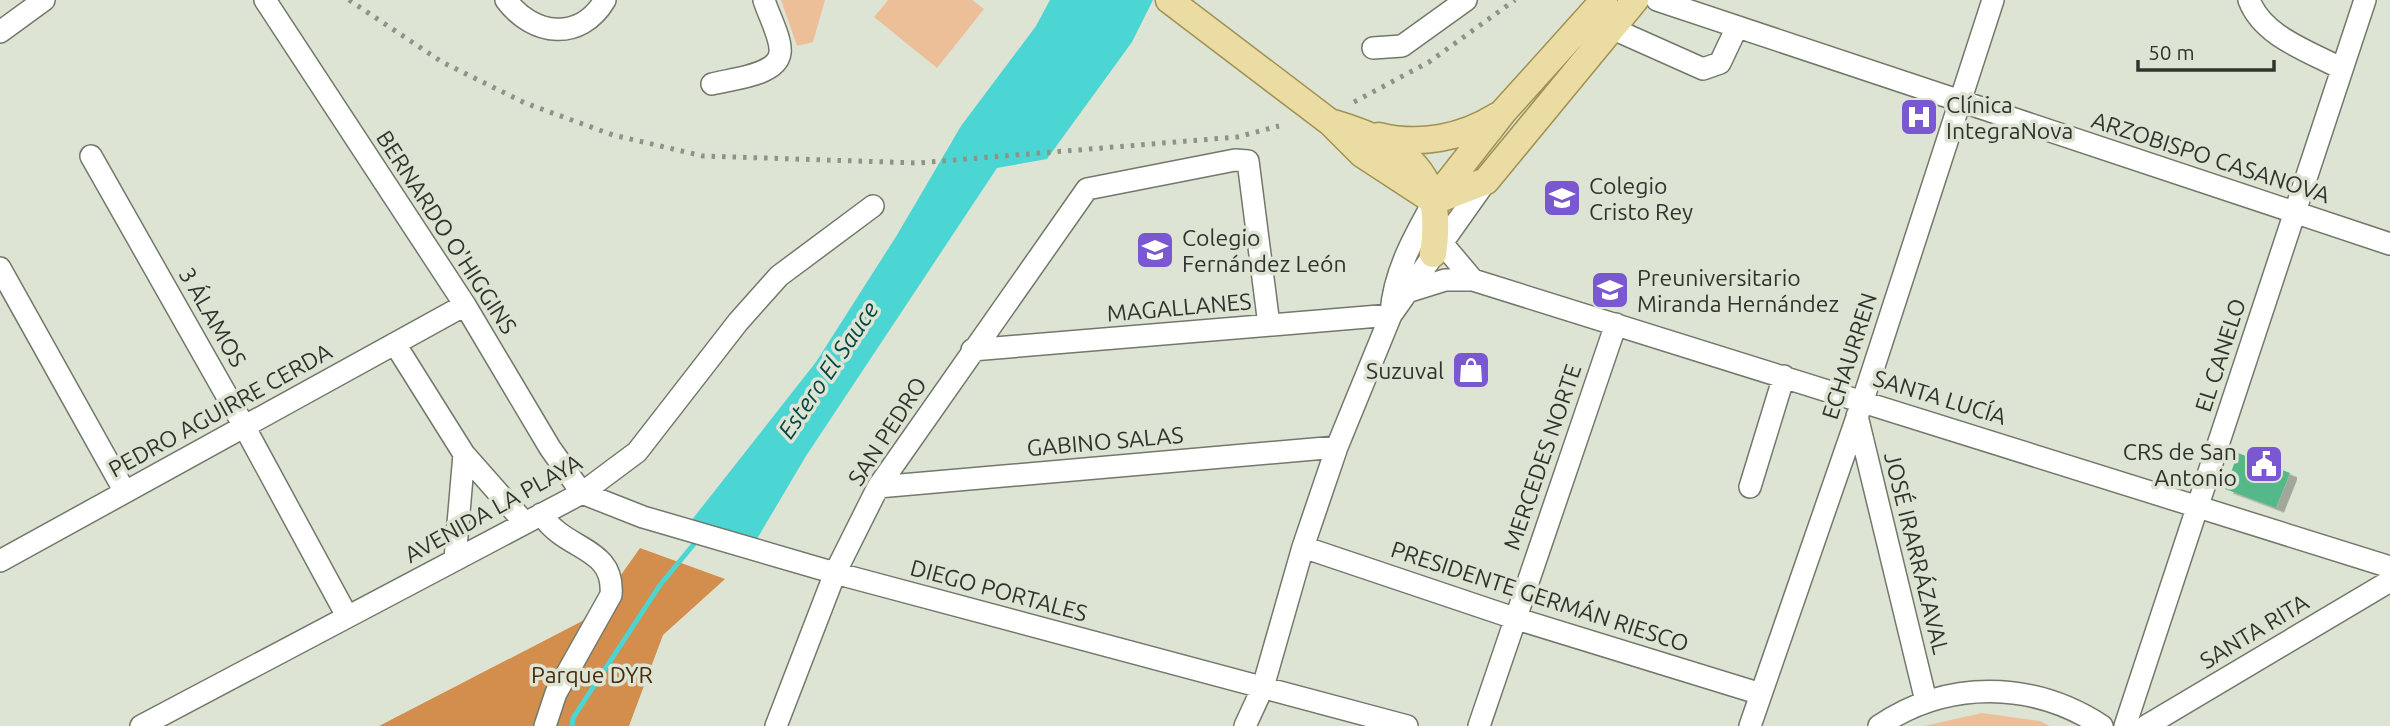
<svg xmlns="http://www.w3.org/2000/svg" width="2390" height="726" font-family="Ubuntu,sans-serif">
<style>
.green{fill:#edbf98}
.forest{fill:#d38d4c}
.water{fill:#4bd5d3}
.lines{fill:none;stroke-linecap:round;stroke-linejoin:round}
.stream{stroke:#4bd5d3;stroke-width:5}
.building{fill:#55b889;filter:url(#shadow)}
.minor-casing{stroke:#72786a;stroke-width:24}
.major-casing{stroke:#a19252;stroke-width:29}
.minor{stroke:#fff;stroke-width:21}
.major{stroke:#ebdca3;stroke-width:26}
.rail{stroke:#8d9387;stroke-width:5;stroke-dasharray:3.5 7;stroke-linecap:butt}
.labels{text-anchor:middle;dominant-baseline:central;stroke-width:7;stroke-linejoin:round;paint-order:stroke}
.poi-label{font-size:23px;fill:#31342e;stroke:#dde4d4;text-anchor:start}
.street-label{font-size:23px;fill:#31342e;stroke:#dde4d4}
.park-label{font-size:23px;fill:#492c10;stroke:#dde4d4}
.water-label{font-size:24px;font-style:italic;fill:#034544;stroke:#dde4d4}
</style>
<defs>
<filter id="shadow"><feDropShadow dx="8" dy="4.5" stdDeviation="0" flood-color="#0004"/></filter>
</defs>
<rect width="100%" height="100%" fill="#dde4d4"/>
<path class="green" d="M781,0H825L813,42L797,46Z
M888,0H972L984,9L937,68L874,17Z
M1982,713L2040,721L2050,726H1924Z"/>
<path class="forest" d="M640,548L725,579L663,635L629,726H379L592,616Z"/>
<path class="water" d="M1050,0H1153L1132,42L1047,159L997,168L806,456L748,554L680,535L816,362L897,235L961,126L1036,26Z"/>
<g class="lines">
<path class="stream" d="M572,726L573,718L660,585L699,538"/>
</g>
<path class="building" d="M2238,453L2290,473L2276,508L2225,489Z"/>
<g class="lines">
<defs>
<path id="minor" d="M265,0L465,305L550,448L582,493
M506,0C533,36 580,42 605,0
M1657,0L2390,244
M2249,0C2263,37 2309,51 2342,69
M1611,28L1703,69L1720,63L1737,27
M0,32L44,0
M1373,48L1402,46L1466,0
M712,84C730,79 777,76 780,53C782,39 768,14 764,0
M91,156L244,426L347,616
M1441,242L1473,280
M0,268L125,492
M1410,291L1445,280H1473L2390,567
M1391,313C1394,272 1414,237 1434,201
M395,344L464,454
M972,350L1391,315
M1857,416L1926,701
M878,487L1337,447
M1750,487L1784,376
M582,493L643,517L835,573L1407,726
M541,514C566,552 615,546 611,595L556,693L545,726
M1303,547L1514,618L1761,694
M455,559L464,454L525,523
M0,561L465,305
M141,726L582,493L637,452L738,322L779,276L873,206
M776,726L835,573L878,487L1087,189L1235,160L1248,161L1269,325
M1245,726L1263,687L1303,547L1337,447L1391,315L1486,181
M1479,726L1616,324
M1750,726L1863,400L1993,0
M1879,726C1948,679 2033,681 2102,726
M2125,726L2365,0
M2146,726L2390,581"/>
<path id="major" d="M1169,0L1331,123L1362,154L1434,201
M1333,123C1406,145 1446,172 1433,254
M1379,136C1419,146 1462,138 1497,116
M1435,199L1504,111L1604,0
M1434,201L1486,181L1635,0"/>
</defs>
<use href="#minor" class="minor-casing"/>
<use href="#major" class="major-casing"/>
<use href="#minor" class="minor"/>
<use href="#major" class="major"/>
<path class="rail" d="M349,0L442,62L525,103L613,135L703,156L918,163L1237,137L1279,126
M1354,102L1429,62L1515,0"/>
</g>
<defs>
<symbol id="hospital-square" viewBox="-11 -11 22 22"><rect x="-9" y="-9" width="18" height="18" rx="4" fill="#7958d1" stroke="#dde4d4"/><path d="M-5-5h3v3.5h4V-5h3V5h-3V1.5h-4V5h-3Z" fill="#fff"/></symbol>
<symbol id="school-square" viewBox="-11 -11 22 22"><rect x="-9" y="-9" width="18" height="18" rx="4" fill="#7958d1" stroke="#dde4d4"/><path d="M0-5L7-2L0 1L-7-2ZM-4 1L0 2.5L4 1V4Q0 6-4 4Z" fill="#fff"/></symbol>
<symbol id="shop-square" viewBox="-11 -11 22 22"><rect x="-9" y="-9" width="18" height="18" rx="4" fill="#7958d1" stroke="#dde4d4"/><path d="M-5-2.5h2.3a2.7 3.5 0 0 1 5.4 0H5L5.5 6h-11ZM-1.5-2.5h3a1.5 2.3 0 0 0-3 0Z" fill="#fff"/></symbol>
<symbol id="civic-square" viewBox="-11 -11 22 22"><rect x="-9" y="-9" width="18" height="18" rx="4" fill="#7958d1" stroke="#dde4d4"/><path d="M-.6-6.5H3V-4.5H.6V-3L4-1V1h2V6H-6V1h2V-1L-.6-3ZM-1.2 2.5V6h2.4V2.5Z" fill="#fff"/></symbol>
</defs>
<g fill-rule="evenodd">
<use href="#hospital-square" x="1897" y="95" width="44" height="44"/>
<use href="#school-square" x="1540" y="176" width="44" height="44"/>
<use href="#school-square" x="1133" y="228" width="44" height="44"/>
<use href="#school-square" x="1588" y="268" width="44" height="44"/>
<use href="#shop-square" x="1449" y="348" width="44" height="44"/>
<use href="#civic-square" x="2242" y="442" width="44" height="44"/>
</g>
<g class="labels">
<g class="poi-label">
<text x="1946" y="104">Clínica<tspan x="1946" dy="26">IntegraNova</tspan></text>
<text x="1589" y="185">Colegio<tspan x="1589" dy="26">Cristo Rey</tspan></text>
<text x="1182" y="237">Colegio<tspan x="1182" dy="26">Fernández León</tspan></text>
<text x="1637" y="277">Preuniversitario<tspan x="1637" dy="26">Miranda Hernández</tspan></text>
<text x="1444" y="370" text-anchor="end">Suzuval</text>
<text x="2237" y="451" text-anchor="end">CRS de San<tspan x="2237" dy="26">Antonio</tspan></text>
</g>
<g class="street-label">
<text transform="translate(2211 157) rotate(18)">ARZOBISPO CASANOVA</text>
<text transform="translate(447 232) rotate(57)">BERNARDO O'HIGGINS</text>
<text transform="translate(1179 307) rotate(-5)">MAGALLANES</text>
<text transform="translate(213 317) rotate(60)">3 ÁLAMOS</text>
<text transform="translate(2220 355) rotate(-72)">EL CANELO</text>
<text transform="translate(1849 356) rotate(-72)">ECHAURREN</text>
<text transform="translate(1940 397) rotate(17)">SANTA LUCÍA</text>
<text transform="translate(220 410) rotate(-29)">PEDRO AGUIRRE CERDA</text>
<text transform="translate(887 431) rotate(-57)">SAN PEDRO</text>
<text transform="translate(1105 441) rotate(-5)">GABINO SALAS</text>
<text transform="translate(1542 457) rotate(-71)">MERCEDES NORTE</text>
<text transform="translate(493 508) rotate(-29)">AVENIDA LA PLAYA</text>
<text transform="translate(1917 553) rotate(76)">JOSÉ IRARRÁZAVAL</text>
<text transform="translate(999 590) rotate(15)">DIEGO PORTALES</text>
<text transform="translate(1540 596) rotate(18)">PRESIDENTE GERMÁN RIESCO</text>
<text transform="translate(2254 631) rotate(-31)">SANTA RITA</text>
</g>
<g class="park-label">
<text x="592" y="674">Parque DYR</text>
</g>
<g class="water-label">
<text transform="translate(828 370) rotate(-56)">Estero El Sauce</text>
</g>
</g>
<path d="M2138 60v10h136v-10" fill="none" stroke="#31342e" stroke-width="3.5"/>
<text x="2148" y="60" font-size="21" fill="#31342e" stroke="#dde4d4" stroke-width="5" paint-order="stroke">50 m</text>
</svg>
